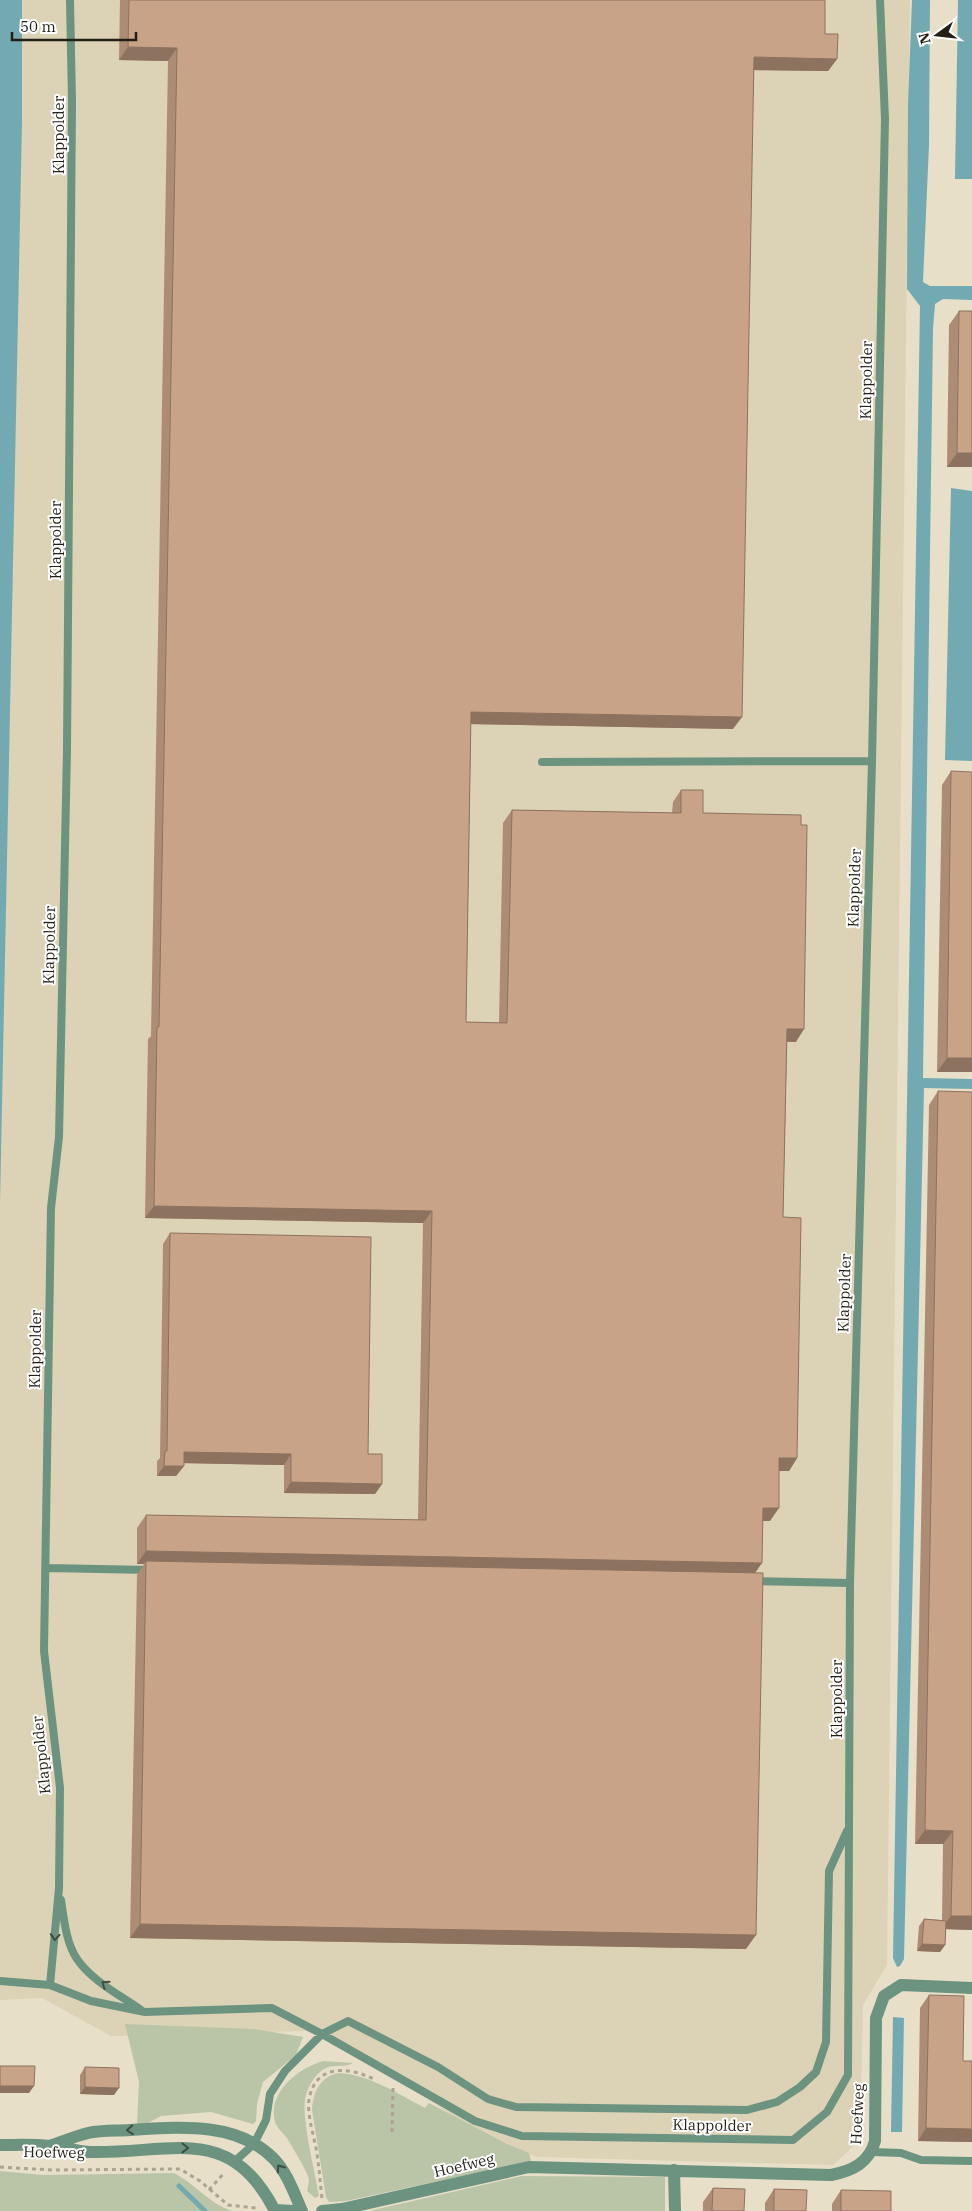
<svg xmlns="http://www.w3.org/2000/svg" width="972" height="2211" font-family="'IBM Plex Serif',serif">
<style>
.built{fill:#dcd2b5}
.green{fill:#bac5a8}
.water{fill:#73aab2}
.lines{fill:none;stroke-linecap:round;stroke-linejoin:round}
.stream{stroke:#73aab2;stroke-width:5}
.path{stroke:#aaa491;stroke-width:3;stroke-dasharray:4 4;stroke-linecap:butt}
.service{stroke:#6b9380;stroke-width:8}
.minor{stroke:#6b9380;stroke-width:12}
.wall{fill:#ad8c75}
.shaded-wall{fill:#8d725f}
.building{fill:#c9a388;stroke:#8d725f}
.oneway{stroke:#3f4d41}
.labels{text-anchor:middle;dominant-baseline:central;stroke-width:4;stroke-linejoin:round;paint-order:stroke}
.street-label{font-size:15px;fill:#221f17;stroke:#fff}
</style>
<rect width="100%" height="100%" fill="#e7dfc8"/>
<path class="built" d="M0,0H910L887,1965L863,2005L860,2140L833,2165L537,2157L472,2130L363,2053L306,2031L111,2036L42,1998L0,2000Z"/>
<path class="green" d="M125,2024L254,2029L303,2037L296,2055L263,2082L257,2104L256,2121L253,2124L211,2112L161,2116L146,2124L137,2125L139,2082Z
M323,2061L353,2063C345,2068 335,2064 326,2068C315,2073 307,2088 305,2099C302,2122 315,2171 319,2196L315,2198L307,2191C308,2187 309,2182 309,2179C307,2171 291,2145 287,2138C283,2133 277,2128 275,2122C267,2092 299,2068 323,2061Z
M338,2073C369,2074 398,2094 425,2108L429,2103L507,2144L529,2153L531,2161L346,2201L329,2202L326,2197L312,2110C313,2092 320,2077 338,2073Z
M0,2171L43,2175L174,2173C195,2184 210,2204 232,2211H0Z
M522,2176L665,2177V2211H369Z"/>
<path class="water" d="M0,0H22V121L0,1204Z
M912,0H930L929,145L923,282L930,286H972V300L943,299L935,304L933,329L923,1078L972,1079V1089L924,1088L904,1959L900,1966L897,1967L893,1958L920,306L907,289L908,105Z
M958,0H972V179H955Z
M951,488L972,491V761L945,760Z
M893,2017L904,2018L902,2132H891Z"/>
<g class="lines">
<path class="stream" d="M179,2186L205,2211"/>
<path class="path" d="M392,2132L393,2088
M0,2167L51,2170L180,2169L200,2181L228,2205L256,2208
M209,2190L225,2172
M322,2198C320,2181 319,2165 316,2148C313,2133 307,2114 309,2099C316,2063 349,2067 374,2079"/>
<path class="service" d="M542,762L872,761
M46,1568L151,1570
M754,1581L850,1583
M61,1900C64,1919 66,1943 77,1959C92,1981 120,1995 141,2010
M0,1981L50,1985L91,2001L145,2012L272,2008L322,2034L475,2121L522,2136L793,2140L827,2112L848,2075L850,1583L872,761L885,119L880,0
M50,1985L59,1888L60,1788L44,1651L51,1208L59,1137L67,750L72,101L70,0
M872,2152L901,2153L921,2160L972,2161
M235,2161L254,2144L266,2120L270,2094L285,2071L322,2034L348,2021L438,2067L488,2099L516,2107L747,2110L777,2102L800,2087L816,2072L826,2042L829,1871L847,1831"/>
<path class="minor" d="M0,2145C16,2145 33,2144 50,2146C64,2147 78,2152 91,2152C171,2154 230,2122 275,2211
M52,2145C64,2141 76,2136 88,2133C102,2130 117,2131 130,2130C178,2127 236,2121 273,2158C287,2172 294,2193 302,2211
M674,2170L675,2211
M274,2210L294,2211
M322,2211L342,2209L529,2167L831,2175C852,2171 869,2163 875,2141L876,2018L884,1996L901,1985L972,1988"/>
</g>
<path class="wall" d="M120,0H825V34L837,59L828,71L754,70L733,729L471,724L466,1022L499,1023L503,823L512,810L672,813L673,802L681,790L703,813L796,1042H787L783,1217L797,1458L789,1471H779L770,1521H763L755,1573L746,1949L130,1938L137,1575L144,1564H137V1528L146,1515L418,1520L423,1223L145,1218L148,1039L151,1036L168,61L119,60Z
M959,311L972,467H947L949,325Z
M951,771L972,1072H937L942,785Z
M938,1091L972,1930L946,1929L945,1945L940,1952L917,1951L919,1926L924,1919L942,1920L943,1844H915L929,1105Z
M170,1233L368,1454L382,1484L375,1494L284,1493V1465L184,1463V1466L176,1476H157V1461L160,1458L163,1244Z
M929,1995L963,2061H972V2142L918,2141L920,2008Z
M85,2067L114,2095L80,2094V2075Z
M713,2188L744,2211H703V2202Z
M774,2189L806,2211H765V2203Z
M841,2190L891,2211H832V2204Z"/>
<path class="shaded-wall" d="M128,47L177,48L168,61L119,60Z
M754,57L837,59L828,71L746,70Z
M957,453H972V467H947Z
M471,712L742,717L733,729L463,724Z
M787,1029H804L796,1042L778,1041Z
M947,1058H972V1072H937Z
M154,1206L432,1211L423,1223L145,1218Z
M184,1452L291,1454L284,1465L176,1463Z
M779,1458H797L789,1471H771Z
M164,1466H184L176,1476H157Z
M291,1482L382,1484L375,1494L284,1493Z
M763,1508H779L770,1521H754Z
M146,1551L762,1563L753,1576L146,1561L144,1564H137Z
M925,1830L953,1831L943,1844H915Z
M951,1916H972V1930L941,1929Z
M140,1924L756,1935L746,1949L130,1938Z
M922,1944L945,1945L940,1952L917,1951Z
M0,2086H34L29,2093H0Z
M85,2087L119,2088L114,2095L80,2094Z
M926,2128L972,2129V2142L918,2141Z"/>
<path class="building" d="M129,0H825V34H838L837,59L754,57L742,717L471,712L466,1022L507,1023L512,810L681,813V790H703V813L801,815V825H807L804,1029H787L783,1217L801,1218L797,1458H779V1508H763L762,1563L146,1551V1515L426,1520L432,1211L154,1206L157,1027H159L177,48L128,47Z
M959,311H972V453H957Z
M951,771L972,772V1058H947Z
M938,1091L972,1092V1916H951L953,1831L925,1830Z
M170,1233L371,1237L368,1454H382V1484L291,1482V1454L184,1452V1466H164L165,1451H167Z
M146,1561L763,1573L756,1935L140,1924Z
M924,1919L946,1921L945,1945L922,1944Z
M929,1995L964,1996L963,2061H972V2129L926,2128Z
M0,2066H35L34,2086H0Z
M85,2067L119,2068V2088L85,2087Z
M713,2188L745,2189L744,2211H712Z
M774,2189L807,2190L806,2211H774Z
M841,2190L891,2191V2211H841Z"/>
<defs><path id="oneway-chevron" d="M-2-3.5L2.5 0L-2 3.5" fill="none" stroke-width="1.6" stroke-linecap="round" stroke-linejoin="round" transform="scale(1.25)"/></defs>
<g class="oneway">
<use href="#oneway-chevron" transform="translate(55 1937) rotate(95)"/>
<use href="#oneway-chevron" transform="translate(105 1984) rotate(-145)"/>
<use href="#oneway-chevron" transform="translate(130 2130) rotate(176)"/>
<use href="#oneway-chevron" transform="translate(185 2148) rotate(1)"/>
<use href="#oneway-chevron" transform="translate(280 2168) rotate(-125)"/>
</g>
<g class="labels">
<g class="street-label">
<text transform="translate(58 135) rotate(-90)">Klappolder</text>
<text transform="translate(866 380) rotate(-89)">Klappolder</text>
<text transform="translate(55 540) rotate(-90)">Klappolder</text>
<text transform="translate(854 888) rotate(-88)">Klappolder</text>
<text transform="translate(49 945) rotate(-89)">Klappolder</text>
<text transform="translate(844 1293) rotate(-88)">Klappolder</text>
<text transform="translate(35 1349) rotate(-89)">Klappolder</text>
<text transform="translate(836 1699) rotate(-90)">Klappolder</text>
<text transform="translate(41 1755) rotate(-96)">Klappolder</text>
<text transform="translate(857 2114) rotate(-87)">Hoefweg</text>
<text transform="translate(712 2125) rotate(1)">Klappolder</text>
<text transform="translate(54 2152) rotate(1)">Hoefweg</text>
<text transform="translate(464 2165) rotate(-13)">Hoefweg</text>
</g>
</g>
<g transform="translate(937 35) rotate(255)" stroke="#ffffff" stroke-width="4" paint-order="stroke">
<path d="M0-4L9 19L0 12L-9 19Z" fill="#221f17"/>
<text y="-8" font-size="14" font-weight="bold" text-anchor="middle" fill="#221f17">N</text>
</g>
<path d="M12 32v8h124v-8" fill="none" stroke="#221f17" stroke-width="2.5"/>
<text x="20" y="32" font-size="15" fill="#221f17" stroke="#ffffff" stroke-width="4" paint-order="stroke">50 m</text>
</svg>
